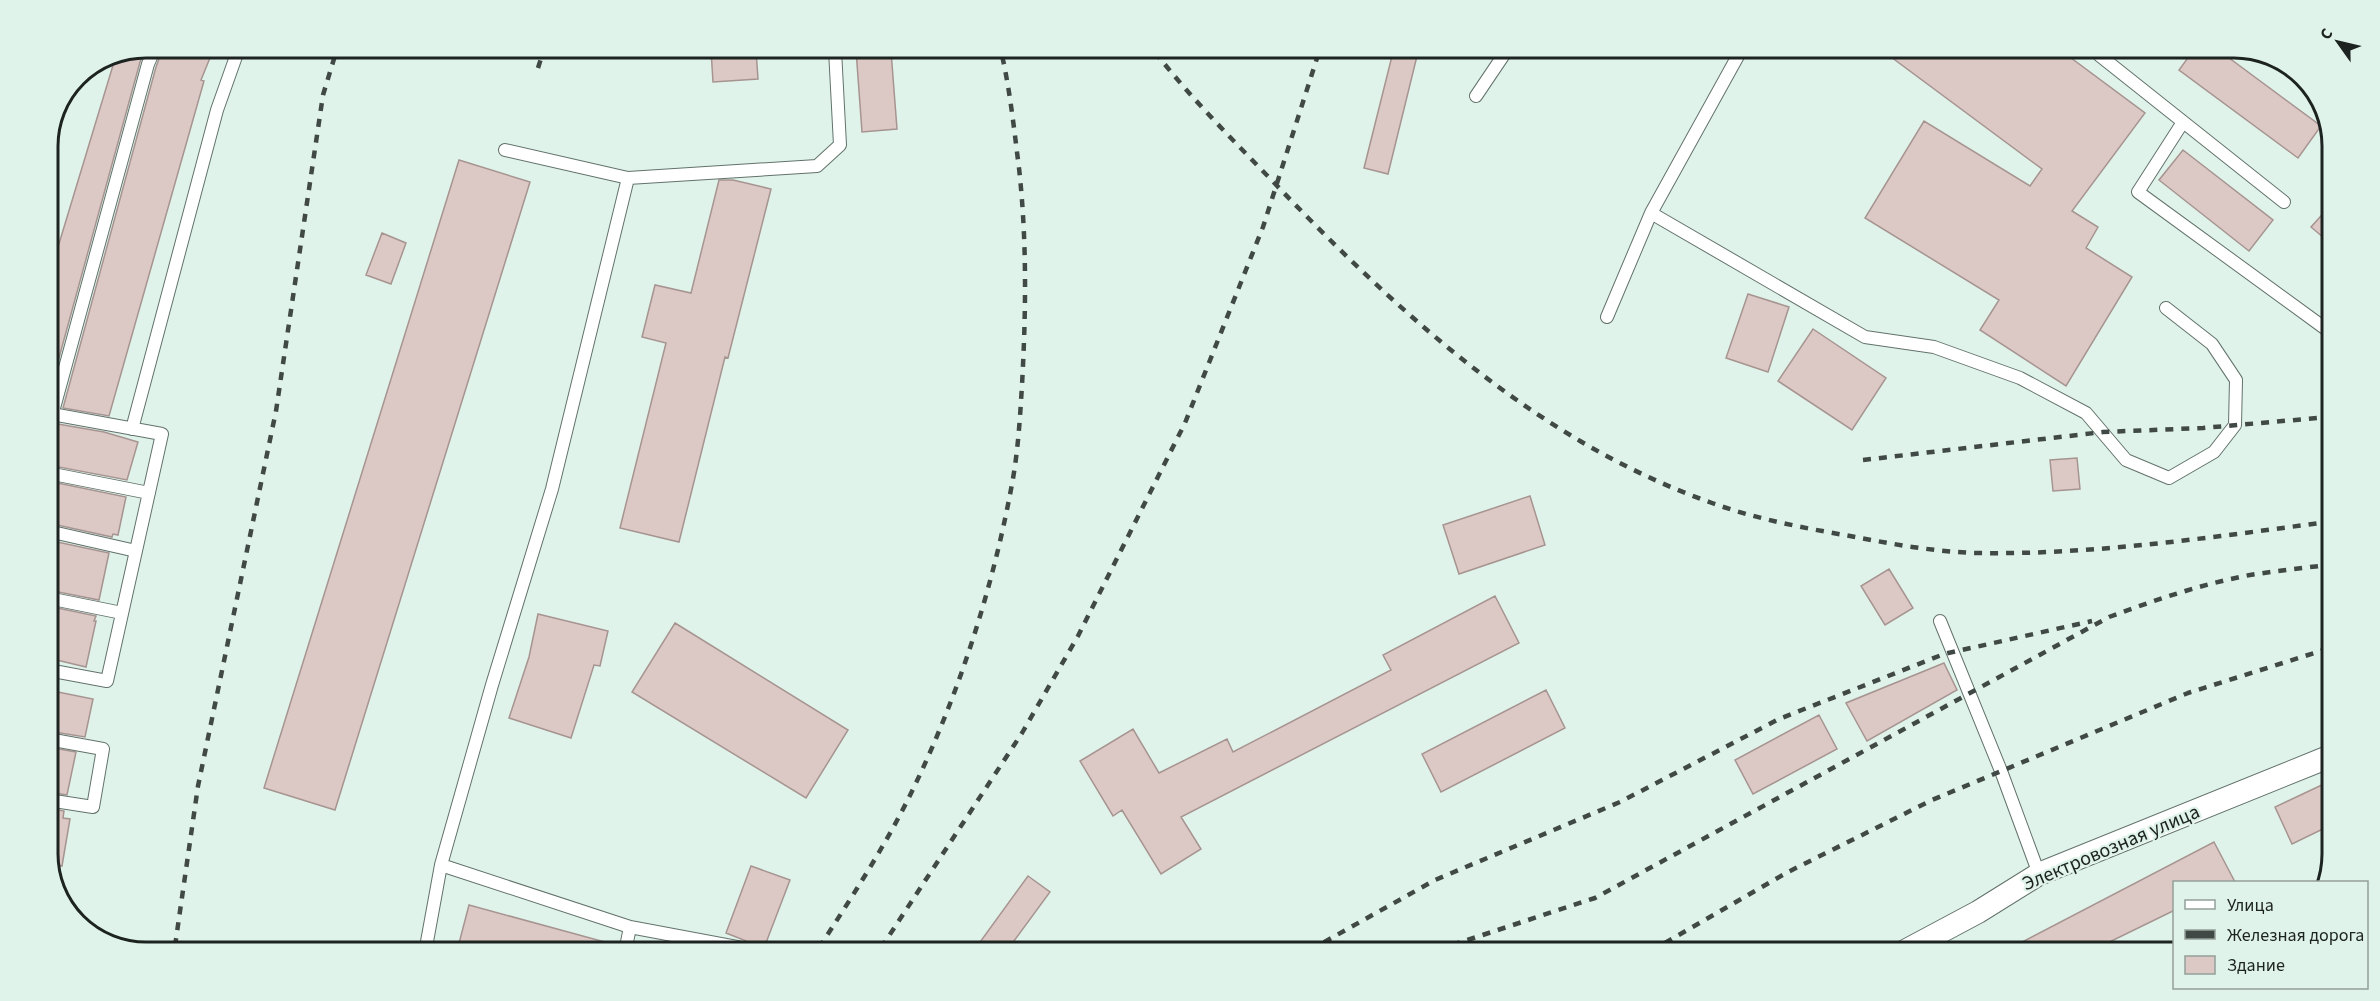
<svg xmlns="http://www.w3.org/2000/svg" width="2380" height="1001" font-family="'Source Sans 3',sans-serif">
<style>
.building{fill:#dcc8c5;stroke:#a69491;stroke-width:1.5}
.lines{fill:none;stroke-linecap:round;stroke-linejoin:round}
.service-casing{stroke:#62726b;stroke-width:14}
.minor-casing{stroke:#62726b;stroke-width:24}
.service{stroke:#fff;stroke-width:12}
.minor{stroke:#fff;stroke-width:22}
.rail{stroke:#404945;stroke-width:4.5;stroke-dasharray:8 8;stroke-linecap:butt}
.labels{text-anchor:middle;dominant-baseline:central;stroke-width:4.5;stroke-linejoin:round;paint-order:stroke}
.street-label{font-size:20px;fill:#1c2320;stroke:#e0f3ea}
.rim{fill:none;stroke:#1c2320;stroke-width:3}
</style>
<rect width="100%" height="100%" fill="#e0f3ea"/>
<path class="building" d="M146,48L140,62L48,398V280L114,62Z
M163,48H214L201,80L204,81L109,416L63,408L156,67Z
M711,50H756L758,79L713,82Z
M856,50L891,51L897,129L862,132Z
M1393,52H1418L1388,174L1364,168Z
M1887,54L2067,55L2145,113L2072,211L2098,227L2086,248L2132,277L2066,386L1980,330L1999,300L1865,218L1924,121L2030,186L2042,169Z
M2190,55H2225L2321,126L2298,158L2179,70Z
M2183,150L2273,220L2249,251L2159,180Z
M459,160L530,182L335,810L264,788Z
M719,180H733L771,189L728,358L725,357L679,542L620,528L666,343L642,337L655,285L691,293Z
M2331,205V244L2311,227Z
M382,233L406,243L391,284L366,275Z
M1748,294L1789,307L1768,372L1726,358Z
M1813,329L1886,378L1852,430L1778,381Z
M58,424L104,432L138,442L127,480L48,465V438L54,435Z
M2077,458L2080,489L2053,491L2050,460Z
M48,481L126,497L118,535L113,534L112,537L48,523Z
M1530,496L1545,545L1459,574L1443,525Z
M48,540L109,553L99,600L48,590Z
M1889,569L1913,608L1885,625L1861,586Z
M1495,596L1519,643L1181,817L1201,849L1161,874L1122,810L1113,816L1080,761L1133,729L1159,773L1227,739L1233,752L1391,670L1383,655Z
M48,606L96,616L94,621H96L86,667L48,658Z
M538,614L608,631L600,666L594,665L571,738L509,718L529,657Z
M675,623L848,730L806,798L632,692Z
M1944,663L1957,690L1867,741L1846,703Z
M48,690L93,699L85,737L48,731Z
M1546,690L1565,728L1441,792L1422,754Z
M1819,715L1837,749L1753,794L1735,760Z
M48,747L76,752L67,795L48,792Z
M2326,783L2325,828L2292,844L2275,807Z
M48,808L64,811L63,818L70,819L62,866L49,863L48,861Z
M2214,842L2235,882H2175V910L2089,952H2003Z
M751,866L790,880L764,948L726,933Z
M1028,876L1050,892L1008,949H975Z
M469,905L605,942V947H458Z"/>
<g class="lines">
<defs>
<path id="service" d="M1739,54L1651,213L1865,337L1934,347L2020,378L2086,413L2126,460L2169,478L2214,452L2235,425L2236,380L2212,344L2166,308
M2099,55L2284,202
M1476,96L1505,53
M2183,122L2138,192L2330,332
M505,150L628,178L817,166L840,145L835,50
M1607,317L1651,213
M132,429L217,110L239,48
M48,430L148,64L155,48
M48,473L149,493
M48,531L136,551
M48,598L122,613
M1940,621L2001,771L2039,874
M48,670L107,681L162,434L52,414
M48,739L103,749L93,807L48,800
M441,865L630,927L742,948
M426,947L441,865L492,685L552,489L628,178
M626,947L630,927"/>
<path id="minor" d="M1903,952L1978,912L2039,874L2326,758"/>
</defs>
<use href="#service" class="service-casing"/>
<use href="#minor" class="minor-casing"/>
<use href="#service" class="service"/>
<use href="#minor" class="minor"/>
<path class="rail" d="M1155,52C1193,101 1239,146 1283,192C1405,319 1542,443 1712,503C1756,519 1804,528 1850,536C1892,544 1935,552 1978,553C2095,555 2212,537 2328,522
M538,68L544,49
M1863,460L2103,432L2203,428L2329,417
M175,946L198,786L276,411L323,95L337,49
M819,948C853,895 888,842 915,785C960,691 993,587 1012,484C1018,452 1020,418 1022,385C1026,312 1027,241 1019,168C1014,129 1010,89 1001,51
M881,948L1022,733L1078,636L1185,423L1263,227L1319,52
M1310,950L1435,880L1620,802L1779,719L1944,654L2092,621
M1437,950L1595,898L2109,617C2155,600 2202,584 2250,575C2276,571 2302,568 2328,565
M1651,951L1788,872L1932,800L2188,693L2327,649"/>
</g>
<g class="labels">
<g class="street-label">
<text transform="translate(2111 848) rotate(-23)">Электровозная улица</text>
</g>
</g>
<path d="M0 0H2380V1001H0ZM146 58H2234A88 88 0 0 1 2322 146V854A88 88 0 0 1 2234 942H146A88 88 0 0 1 58 854V146A88 88 0 0 1 146 58Z" fill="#e0f3ea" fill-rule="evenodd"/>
<path class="rim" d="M146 58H2234A88 88 0 0 1 2322 146V854A88 88 0 0 1 2234 942H146A88 88 0 0 1 58 854V146A88 88 0 0 1 146 58Z"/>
<rect x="2173" y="881" width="195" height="108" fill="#e0f3ea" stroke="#92a099" stroke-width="1.5"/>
<rect x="2185" y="900" width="30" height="9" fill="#ffffff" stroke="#92a099" stroke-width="1.5"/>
<text x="2227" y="911" font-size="18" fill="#1c2320">Улица</text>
<rect x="2185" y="930" width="30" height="9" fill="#404945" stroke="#92a099" stroke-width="1.5"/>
<text x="2227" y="941" font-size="18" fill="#1c2320">Железная дорога</text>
<rect x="2185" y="956" width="30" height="18" fill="#dcc8c5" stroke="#92a099" stroke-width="1.5"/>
<text x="2227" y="971" font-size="18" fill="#1c2320">Здание</text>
<g transform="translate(2338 42) rotate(304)" stroke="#e0f3ea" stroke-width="4.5" paint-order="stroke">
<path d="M0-4.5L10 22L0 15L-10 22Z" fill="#1c2320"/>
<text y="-9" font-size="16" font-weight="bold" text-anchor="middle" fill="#1c2320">С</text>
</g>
</svg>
